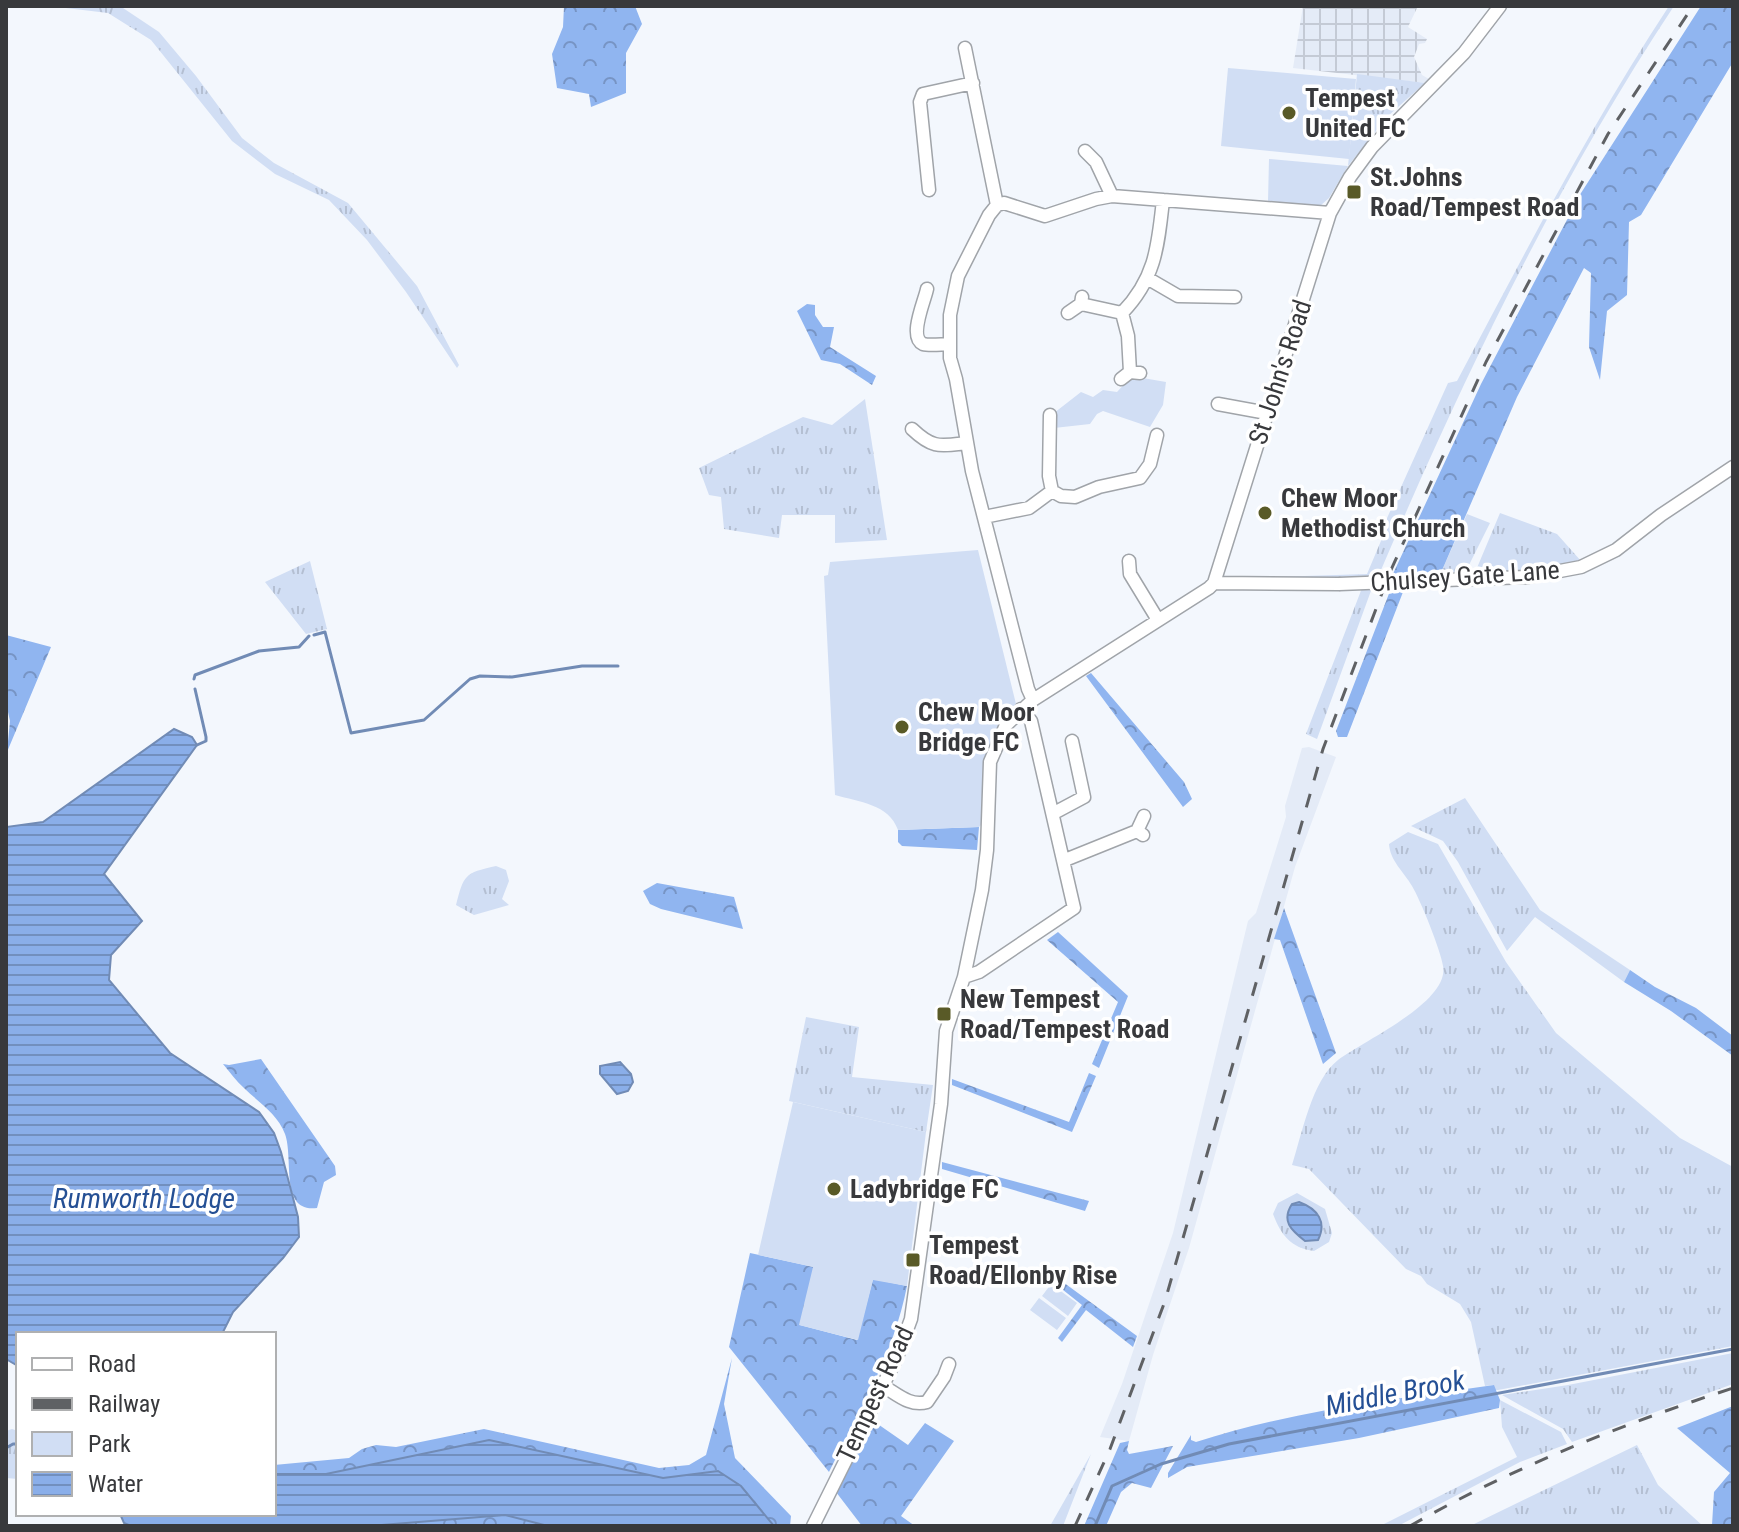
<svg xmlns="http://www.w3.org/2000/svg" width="1739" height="1532" font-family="'Roboto Condensed',sans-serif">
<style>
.built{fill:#e4ebf7}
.industrial{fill:url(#industrial-grid)}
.grass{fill:url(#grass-tufts)}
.forest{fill:url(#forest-crowns)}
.green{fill:#d1def4}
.water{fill:url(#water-rules);stroke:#718bb5;stroke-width:2}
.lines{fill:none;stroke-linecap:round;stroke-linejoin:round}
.stream{stroke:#718bb5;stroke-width:3}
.minor-casing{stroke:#a0a4a9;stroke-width:15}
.minor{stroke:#fff;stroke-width:12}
.rail{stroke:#5f6164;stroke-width:3;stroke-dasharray:14 14;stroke-linecap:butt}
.minor-bridge-casing{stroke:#a0a4a9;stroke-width:15;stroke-linecap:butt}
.minor-bridge{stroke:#fff;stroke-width:12}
.poi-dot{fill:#595a27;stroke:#fff;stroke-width:3}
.labels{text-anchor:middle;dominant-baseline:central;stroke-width:7;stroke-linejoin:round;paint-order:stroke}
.poi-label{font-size:26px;font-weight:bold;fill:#38393c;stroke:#fff;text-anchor:start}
.street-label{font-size:26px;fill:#38393c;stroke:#fff}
.water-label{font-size:28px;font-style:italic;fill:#255095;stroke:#fff}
</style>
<defs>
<pattern id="industrial-grid" width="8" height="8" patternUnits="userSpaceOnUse" patternTransform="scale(2)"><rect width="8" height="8" fill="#e4ebf7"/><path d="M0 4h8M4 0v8" fill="none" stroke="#c4cad5"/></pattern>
<pattern id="grass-tufts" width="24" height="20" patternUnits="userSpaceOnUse" patternTransform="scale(2)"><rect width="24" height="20" fill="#d1def4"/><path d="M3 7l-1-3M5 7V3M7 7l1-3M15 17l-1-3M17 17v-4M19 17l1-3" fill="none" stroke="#b4bfd2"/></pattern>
<pattern id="forest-crowns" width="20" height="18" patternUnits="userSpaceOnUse" patternTransform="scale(2)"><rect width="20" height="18" fill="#90b5f0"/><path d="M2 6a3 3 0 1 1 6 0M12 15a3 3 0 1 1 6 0" fill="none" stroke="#7794c4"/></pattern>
<pattern id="water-rules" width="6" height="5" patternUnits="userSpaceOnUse" patternTransform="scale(2)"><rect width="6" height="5" fill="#8aaee9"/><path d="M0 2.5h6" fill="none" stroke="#728fbe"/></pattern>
</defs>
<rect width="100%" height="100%" fill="#f3f7fd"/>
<path class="built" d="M1309,747L1336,757L1295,867L1189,1248L1153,1355L1129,1441L1100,1437L1122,1384L1173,1233L1248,921L1256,913L1286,817L1285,806L1302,748Z"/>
<path class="industrial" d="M1303,6H1418L1408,27L1427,39L1425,43L1419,44L1414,57L1422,75L1429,79L1425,83L1293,68Z"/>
<path class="grass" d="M49,6H120L159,32L196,76L242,138L274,163L348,203L417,286L459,365L457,368L406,292L367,240L329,200L275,174L232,141L151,40L108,13Z
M1669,6H1674C1556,184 1462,380 1378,577L1272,581L1273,577L1367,574L1386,529L1383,527L1448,383L1457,381C1524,255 1590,126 1669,6Z
M1357,74L1425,83L1388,116L1348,166Z
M865,399L887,540L835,543V515H782L779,538L724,529L721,497L709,495L699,468L803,417L832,425Z
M1500,513L1557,534L1581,561C1547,575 1510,573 1474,575Z
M1467,514L1490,523L1464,575H1440Z
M310,561L327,629L306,634L265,582Z
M1362,588H1372L1317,739L1306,734Z
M1465,798L1540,910L1630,970L1624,982L1535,917L1507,951L1458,862L1443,841L1411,826Z
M1408,832L1438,844L1506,962L1556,1033L1680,1138L1733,1167V1346L1498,1390H1495L1493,1385L1485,1386L1471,1322L1460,1304L1427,1284L1421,1276L1406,1269L1309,1169L1292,1165C1302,1134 1312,1080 1338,1060C1363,1041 1450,1002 1443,966C1441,951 1420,899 1412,886C1404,872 1390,861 1389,844Z
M496,866L506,870L509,881L502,899L509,905L474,915L456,905C464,875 464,873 496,866Z
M806,1017L859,1027L852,1077L933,1085L926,1132L789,1101Z
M1297,1193L1325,1209L1332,1233L1329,1242L1314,1251C1291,1248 1281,1235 1273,1214L1278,1203Z
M1733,1353V1384L1572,1442L1563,1429L1502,1395L1568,1385Z
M1500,1400L1561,1432L1567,1444L1520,1462L1398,1526H1380L1517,1457L1502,1427Z
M12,1429L18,1431V1479L6,1478V1431Z
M1637,1445L1658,1485L1703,1526H1470Z
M1091,1454L1063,1526H1050Z"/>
<path class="forest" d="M564,6H635L642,24L626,53V93L591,107L589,94L557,88L552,54L563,27Z
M1701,6H1733V62L1641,215L1629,222L1627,295L1607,311L1600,380L1589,347L1591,273L1584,268L1517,397L1440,575L1392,576L1481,384L1581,193Z
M807,304L815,305V315L823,327H834L830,347L876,376L872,385L840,364L821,360L797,311Z
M1395,588L1403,592L1347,737H1338L1336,731L1390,591Z
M6,635L51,647L7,752L10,721L6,703Z
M1091,673L1184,782L1192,799L1183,807L1086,676Z
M979,827L977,850L902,846L898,842V830Z
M657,883L734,897L743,929L661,909L650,904L643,891Z
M1284,908L1336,1053L1323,1064L1280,940L1274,939Z
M1058,932L1128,996L1099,1068L1092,1064L1118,1002L1047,940Z
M1630,970L1655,987L1696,1008L1733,1036V1056L1671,1011L1624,982Z
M261,1059L335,1166L336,1175L324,1182L317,1208C279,1213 294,1159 285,1134C278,1114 258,1102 244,1088C236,1081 230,1072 223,1064L229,1065Z
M1089,1073L1096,1076L1072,1132L952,1085V1079L1069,1122Z
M942,1162L1089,1201L1085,1211L942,1169Z
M750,1253L814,1267L800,1325L857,1340L873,1279L907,1286C894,1353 859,1412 829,1472L729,1347Z
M1056,1277L1137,1336L1133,1347L1086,1310L1062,1342L1058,1338L1082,1305L1053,1282Z
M732,1358L724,1404L735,1458L791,1516L790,1526H774L741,1486L718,1471L663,1478L489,1440L326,1474H274V1465L349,1458L362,1449L376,1445L396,1447L484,1429L659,1468L689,1465L706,1455Z
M1494,1385L1500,1400L1499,1408L1359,1438L1187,1467L1168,1478V1473L1191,1435V1440L1196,1442C1292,1411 1394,1399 1494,1385Z
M1733,1406V1526H1715L1712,1525L1714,1492L1730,1473L1677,1428Z
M872,1420L908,1445L925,1423L954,1441L901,1516L915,1526H862L836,1492Z
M1129,1441L1127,1450L1129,1454L1173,1446L1151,1488L1132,1483L1121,1492L1106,1526H1084L1120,1443Z
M505,1515L548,1526H369Z"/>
<path class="green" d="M1228,68L1356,79L1349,159L1221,146Z
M1269,159L1348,166L1329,198L1320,206L1272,203L1268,201Z
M1137,377L1166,382L1163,405L1150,427L1103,411L1097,414L1090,424L1054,428V413L1081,392L1093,397L1103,390L1117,392L1127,381Z
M978,550L1016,704C980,740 984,775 983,823L979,827L898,830C889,804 859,802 835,795L824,576L828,575L830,562Z
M793,1102L926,1132L907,1286L873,1280L858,1340L799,1325L813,1267L758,1255Z
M1051,1284L1077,1303L1068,1316L1042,1296Z
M1039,1298L1066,1318L1057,1330L1030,1310Z"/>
<path class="water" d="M174,729L192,737L197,745L104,874L142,921L111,955L109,980L170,1053L259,1112L274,1133L281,1152L298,1217L299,1237L283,1258L233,1312L222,1334H18V1366L6,1359V827L43,822Z
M620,1062L631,1074L633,1082L628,1091L617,1094L600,1074V1066Z
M1299,1202C1318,1209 1327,1222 1318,1240L1305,1241C1291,1230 1281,1221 1292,1204Z
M489,1440L663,1478L718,1471L741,1486L774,1526H548L505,1515L369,1526H131L124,1523L120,1514H274V1474H326Z"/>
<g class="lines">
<path class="stream" d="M314,635L325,632L351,733L424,720L470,679L480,676L512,677L582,666H618
M194,679L195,675L259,651L299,647L309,636
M195,689L206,737V741L197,745
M6,1448L13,1444H18
M1095,1526L1112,1486L1161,1464L1229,1444L1733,1349"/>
<defs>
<path id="minor" d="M965,48L997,205
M1085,151L1096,162L1112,196
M929,190L920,102L923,94L973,83
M1147,278L1178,296L1235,297
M927,289C925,300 908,337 923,344C930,346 942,344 950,344
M1081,304L1122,313
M1068,313L1081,304L1082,297
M1130,372L1128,336L1122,313C1156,278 1158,245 1163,200
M1121,379L1130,372L1140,373
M1218,404L1267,413
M1050,415L1049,476L1052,491L1061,496L1075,497L1099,487L1140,478L1150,464L1157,435
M912,429C933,449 940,446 967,443
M984,517L1029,508L1052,491
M1129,561L1130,574L1158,620
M1418,581L1528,577L1581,567L1616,550L1661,515L1733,467
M1214,583L1339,584
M1033,700L1028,689L972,471L956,379L950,358V315L958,276L989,215L997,205L1004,203L1045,216L1096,199L1112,196L1330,213
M1054,813L1084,797L1072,741
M1143,835L1137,831L1144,816
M1065,860L1137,831
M964,977L979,972L1074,908L1031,721L1021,709
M883,1386C897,1394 910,1407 927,1402L944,1377L949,1364
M813,1526L897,1357L911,1319L941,1104L946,1031L964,977L982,890L987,850L990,762L1006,725L1033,700L1209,588L1214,583L1330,213L1350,177L1372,147L1464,53L1500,6"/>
</defs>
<use href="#minor" class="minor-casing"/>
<use href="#minor" class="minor"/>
<path class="rail" d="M1075,1526L1110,1449L1165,1301L1323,749L1390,572L1486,362L1608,134L1693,6
M1410,1526C1511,1468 1623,1424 1733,1388"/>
<defs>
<path id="minor-bridge" d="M1339,584L1418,581"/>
</defs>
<use href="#minor-bridge" class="minor-bridge-casing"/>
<use href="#minor-bridge" class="minor-bridge"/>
</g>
<g class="poi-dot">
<circle cx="1289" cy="113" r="8"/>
<rect x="1346" y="184" width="16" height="16" rx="4"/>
<circle cx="1265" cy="513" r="8"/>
<circle cx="902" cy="727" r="8"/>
<rect x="936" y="1006" width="16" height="16" rx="4"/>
<circle cx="834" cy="1189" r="8"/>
<rect x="905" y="1252" width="16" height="16" rx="4"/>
</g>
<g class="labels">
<g class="poi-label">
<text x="1305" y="98">Tempest<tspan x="1305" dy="30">United FC</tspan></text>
<text x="1370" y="177">St.Johns<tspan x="1370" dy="30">Road/Tempest Road</tspan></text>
<text x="1281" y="498">Chew Moor<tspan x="1281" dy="30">Methodist Church</tspan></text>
<text x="918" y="712">Chew Moor<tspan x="918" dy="30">Bridge FC</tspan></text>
<text x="960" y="999">New Tempest<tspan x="960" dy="30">Road/Tempest Road</tspan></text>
<text x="850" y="1189">Ladybridge FC</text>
<text x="929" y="1245">Tempest<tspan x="929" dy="30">Road/Ellonby Rise</tspan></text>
</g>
<g class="street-label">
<text transform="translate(1280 372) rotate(-72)">St John's Road</text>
<text transform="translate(1465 576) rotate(-4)">Chulsey Gate Lane</text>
<text transform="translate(875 1394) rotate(-65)">Tempest Road</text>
</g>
<g class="water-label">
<text x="144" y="1198">Rumworth Lodge</text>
<text transform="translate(1395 1393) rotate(-11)">Middle Brook</text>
</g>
</g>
<rect width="1739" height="1532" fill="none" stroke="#38393c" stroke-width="16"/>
<rect x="16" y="1332" width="260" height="184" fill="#ffffff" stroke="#afb0b1" stroke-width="2"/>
<rect x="32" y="1358" width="40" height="12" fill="#ffffff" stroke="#afb0b1" stroke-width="2"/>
<text x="88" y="1372" font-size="24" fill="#38393c">Road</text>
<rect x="32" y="1398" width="40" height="12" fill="#5f6164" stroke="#afb0b1" stroke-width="2"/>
<text x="88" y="1412" font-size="24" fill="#38393c">Railway</text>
<rect x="32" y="1432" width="40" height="24" fill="#d1def4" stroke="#afb0b1" stroke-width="2"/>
<text x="88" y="1452" font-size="24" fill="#38393c">Park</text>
<rect x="32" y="1472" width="40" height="24" fill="url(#water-rules)" stroke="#afb0b1" stroke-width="2"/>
<text x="88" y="1492" font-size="24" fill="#38393c">Water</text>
</svg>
